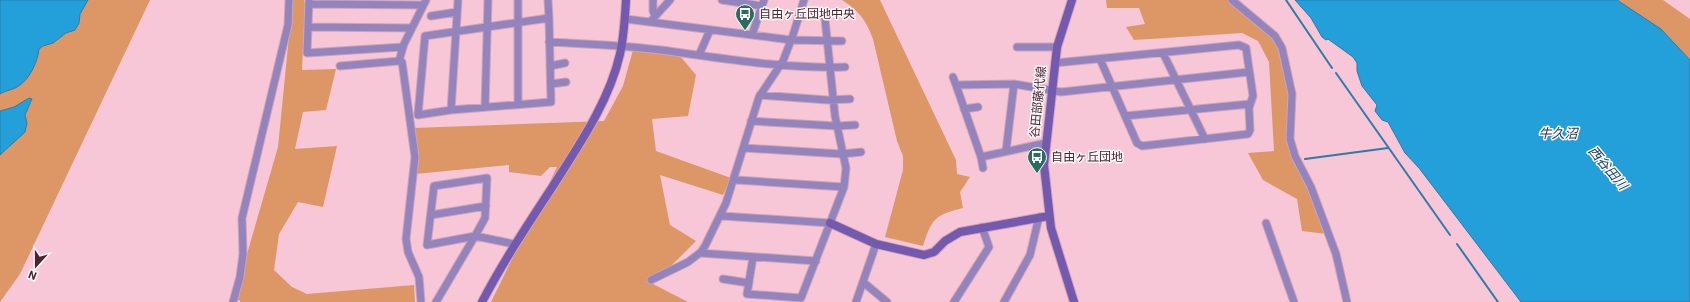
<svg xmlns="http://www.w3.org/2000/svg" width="1690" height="302" font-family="Roboto,'Noto Sans JP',sans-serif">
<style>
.green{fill:#dd9665}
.water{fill:#239fd9;stroke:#2d7ba7}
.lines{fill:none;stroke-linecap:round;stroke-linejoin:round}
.stream{stroke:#2d7ba7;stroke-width:2}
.street-casing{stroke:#d0a4b3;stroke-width:9}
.secondary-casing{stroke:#d0a4b3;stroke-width:10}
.street{stroke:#9384be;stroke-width:7}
.secondary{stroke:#735aaf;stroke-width:8}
.labels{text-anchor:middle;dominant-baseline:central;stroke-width:3;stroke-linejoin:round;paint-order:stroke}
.poi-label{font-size:12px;fill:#452732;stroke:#fdf5f8;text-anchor:start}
.street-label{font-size:12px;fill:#452732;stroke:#fdf5f8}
.water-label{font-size:13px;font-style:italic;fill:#0d3e56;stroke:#fdf5f8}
</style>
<rect width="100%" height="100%" fill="#f7c7d8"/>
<path class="green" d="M88,0H150L20,274L0,302V155L8,148L27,123L25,115L32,100L29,98L14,107L0,111V94C6,90 14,90 20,85C30,78 38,61 39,49L43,46L53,43L66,33L75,30L79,23L80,14Z
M291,0H304L305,5L302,70L336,69L326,110L303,112L295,149L337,146L323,207L298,202L279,234L274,270L292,287L307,294L414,285L415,302H240V300L236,301L242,283L247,254L278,147L290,26Z
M842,0H880L956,160L957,174L970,177L960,192L963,208C935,215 932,218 923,246L885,237L903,170V156L897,141L873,39C866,20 859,11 842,0Z
M1106,0H1229L1269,33L1278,45L1289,94L1287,138L1327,234L1302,231L1297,199L1263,180L1248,153L1274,151L1269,62L1258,41L1242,33L1134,40L1126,27L1145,24L1139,8H1107Z
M1617,0H1663L1690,19V60L1661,29Z
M633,50L680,56L696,75L688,116L652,119L656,151L731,178L723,195L660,175L670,225L696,241L653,284L688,302H491L557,167H550L541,176L509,172V165L415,174L413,128L604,121L623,86Z"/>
<path class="water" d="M0,0H88L80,14L79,23L75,30L66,33L53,43L43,46L39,49C38,61 30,78 20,85C14,90 6,90 0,94Z
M1295,0H1617L1661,29L1690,60V302H1521L1419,168L1405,153L1388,122L1382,120L1375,111L1377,105L1362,86L1357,71V63L1353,57L1328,39L1326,40L1322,37L1311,18Z
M29,98L32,99L25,115L27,123L25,132L0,155V111L14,107Z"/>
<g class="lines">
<path class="stream" d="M1286,0L1332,68
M1336,73L1450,235
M1305,159L1388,148
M1457,244L1498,302"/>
<defs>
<path id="street" d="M309,0L307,53L403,47
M518,0V104
M548,0L549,18
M653,0V11L655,16
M722,0L762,6
M1232,0L1275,36L1282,48L1292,94L1290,139L1295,156L1311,187L1336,254L1347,302
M309,4L423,5
M431,16L457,12
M549,18L551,102L451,110L418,115L425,36Z
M626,19L791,40L842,41
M650,22L670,0
M308,27L412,28
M752,35L764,0
M549,42C586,44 624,45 661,50C722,58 783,69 845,67
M1017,47H1057
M1163,53L1205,139
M699,55L710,30
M1055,63L1239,45L1246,48L1253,96L1249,108L1250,130L1248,134L1142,146L1137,143L1100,59
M340,66L399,61
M550,66L565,63
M953,77L956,85
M551,84L566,82
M760,95L828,100L850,99
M485,107L488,0
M964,109L978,107
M451,110L458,0
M1125,116L1250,104
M751,121L837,126L855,125
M1046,143L981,157L956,85L1014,84L1061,92L1249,72
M744,148L842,154L861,152
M1006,151L1014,84
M981,157L983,168
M487,178L485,218L475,236L427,245L434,186Z
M736,180L844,187
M431,215L486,206
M722,216L830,223
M1266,223L1294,302
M700,253L816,261
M753,257L747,294L801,298L844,187L846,168L835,116L825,19
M723,279L749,283
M651,280L688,262L701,252L705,246L726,203L759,97L783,61L793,35L804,0
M863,282L887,302
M233,302L240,277L243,254L242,218L288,25L289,0
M421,302L419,277L408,252L406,239L415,157L402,62L399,61L404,44L426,0
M436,302L475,236L514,244
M856,302L876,244
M954,302L989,247L982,227
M1004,302L1030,255L1039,217"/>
<path id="secondary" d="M1072,0L1057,47L1044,165L1051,228L1074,302
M830,223L876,244L924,255L934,252L945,241L960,232L1049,216
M482,302C503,262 528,224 553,186C579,145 609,102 620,54C624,36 625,18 626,0"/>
</defs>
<use href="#street" class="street-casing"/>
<use href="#secondary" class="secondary-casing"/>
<use href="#street" class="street"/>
<use href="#secondary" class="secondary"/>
</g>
<defs>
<symbol id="bus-pin" viewBox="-11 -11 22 30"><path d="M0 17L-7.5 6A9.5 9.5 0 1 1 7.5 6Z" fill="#2a6c5d" stroke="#fdf5f8"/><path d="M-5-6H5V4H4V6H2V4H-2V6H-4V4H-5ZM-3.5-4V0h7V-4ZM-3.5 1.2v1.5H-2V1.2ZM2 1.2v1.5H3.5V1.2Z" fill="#fff"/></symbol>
</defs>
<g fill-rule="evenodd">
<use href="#bus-pin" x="734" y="3" width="22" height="30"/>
<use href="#bus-pin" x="1026" y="146" width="22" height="30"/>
</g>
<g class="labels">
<g class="poi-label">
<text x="759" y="14">自由ヶ丘団地中央</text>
<text x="1051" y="157">自由ヶ丘団地</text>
</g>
<g class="street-label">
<text transform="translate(1038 102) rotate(-84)">谷田部藤代線</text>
</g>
<g class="water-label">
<text x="1558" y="133">牛久沼</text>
<text transform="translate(1608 168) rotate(50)">西谷田川</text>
</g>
</g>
<g transform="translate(36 266) rotate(201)" stroke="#fdf5f8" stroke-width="3" paint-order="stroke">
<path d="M0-3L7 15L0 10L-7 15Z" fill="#452732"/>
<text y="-6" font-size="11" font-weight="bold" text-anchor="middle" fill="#452732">N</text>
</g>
</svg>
